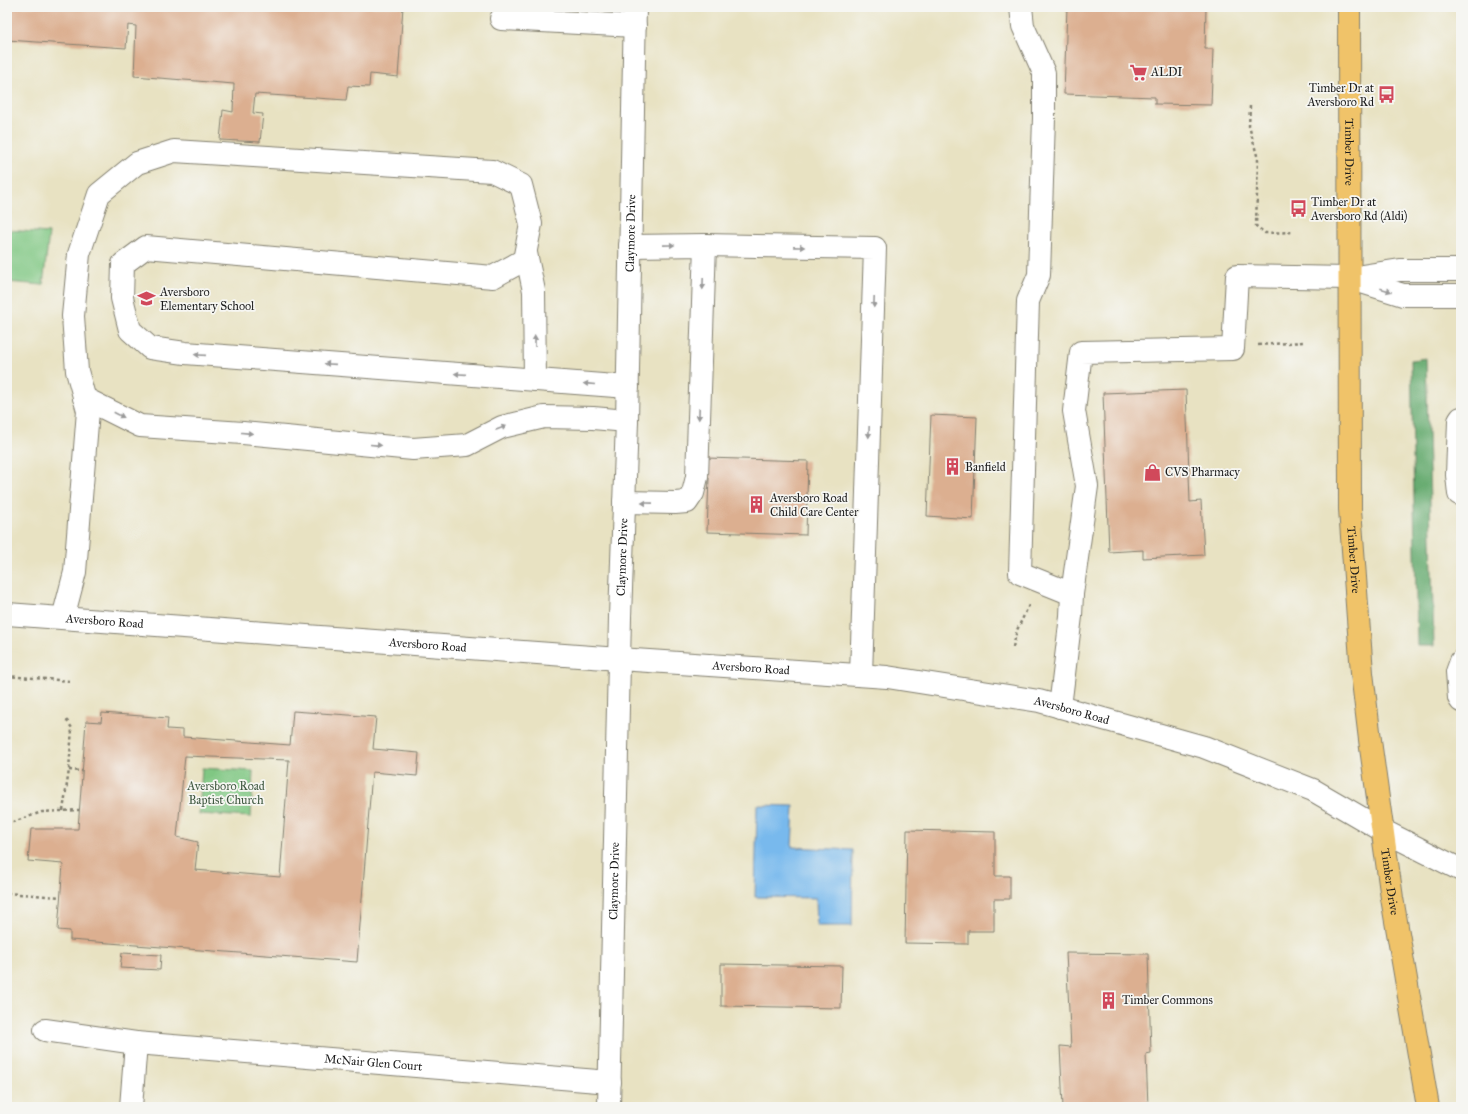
<svg xmlns="http://www.w3.org/2000/svg" width="1468" height="1114" font-family="'IM FELL Great Primer',serif">
<style>
.green{fill:#80c783;stroke:#4e7250}
.forest{fill:#68ac71;stroke:#426446}
.water{fill:#78b9ed;stroke:#4a6a84}
.building{fill:#dcaf90;fill-rule:evenodd}
.lines{fill:none;stroke-linecap:round;stroke-linejoin:round}
.minor-casing{stroke:#827f6f;stroke-width:24}
.major-casing{stroke:#827f6f;stroke-width:24}
.path{stroke:#827f6f;stroke-width:2.5;stroke-dasharray:3 3;stroke-linecap:butt}
.minor{stroke:#fff;stroke-width:22}
.major{stroke:#f0c369;stroke-width:22}
.oneway{fill:#999}
.labels{text-anchor:middle;dominant-baseline:central;stroke-width:3.5;stroke-linejoin:round;paint-order:stroke}
.poi-label{font-size:12px;fill:#1c1c1c;stroke:#f6f6f2;text-anchor:start}
.street-label{font-size:12px;fill:#1c1c1c;stroke:#f6f6f2}
.park-label{font-size:12px;fill:#3f5840;stroke:#f6f6f2}
</style>
<rect width="100%" height="100%" fill="#f6f6f2"/>
<filter id="ink" filterUnits="userSpaceOnUse"><feTurbulence type="fractalNoise" baseFrequency=".025" numOctaves="2"/><feDisplacementMap in="SourceGraphic" scale="8" xChannelSelector="R" yChannelSelector="G"/><feConvolveMatrix kernelMatrix="1 2 1 2 8 2 1 2 1" color-interpolation-filters="sRGB"/></filter>
<filter id="wash" filterUnits="userSpaceOnUse"><feTurbulence type="fractalNoise" baseFrequency=".012" numOctaves="4" result="noise"/><feDisplacementMap in="SourceGraphic" scale="16" xChannelSelector="R" yChannelSelector="G"/><feGaussianBlur stdDeviation="0.9" result="paint"/><feColorMatrix in="noise" values="0 0 0 0 0 0 0 0 0 0 0 0 0 0 0 0 0 1.4 0 .05"/><feComposite in="paint" operator="in"/></filter>
<g filter="url(#wash)">
<rect width="100%" height="100%" fill="#e8e2c2"/>
<path class="green" d="M7,230L49,233L43,285L7,282Z
M202,768L253,771L251,817L199,814Z"/>
<path class="forest" d="M1426,358L1434,646H1417L1411,360Z"/>
<path class="water" d="M757,805L794,806L792,847L853,850L852,926H817L816,898L755,897Z"/>
<g id="blocks">
<path class="building" d="M7,7H403L398,77L370,74L369,87L348,86L346,100L255,94L253,113L263,114L260,142L220,140L223,110L233,112L234,84L134,76L136,26L128,25L126,48L7,40Z
M1067,7H1206L1205,49H1213L1211,105L1155,104V97L1064,94Z
M1186,390L1190,502L1201,501L1204,555L1143,558V550L1109,552L1103,393Z
M931,415L977,417L973,519L927,516Z
M706,458L808,461L806,535L707,532L709,478H706Z
M293,711L376,717L373,749L419,753L417,776L372,772L357,962L70,940V931L58,930L63,864L28,861L31,829H78L86,721L101,722L102,713L168,718L167,729L183,730V737L290,745ZM185,756L289,760L280,877L195,870L198,842L177,837Z
M907,830L995,832V876H1010V899H994V931H968V944L905,943Z
M122,953L161,955L160,970L120,968Z
M1066,953L1148,954L1151,1053L1146,1054L1148,1107H1063L1060,1046L1071,1047Z
M721,964L842,966L841,1008L721,1006Z"/>
</g>
</g>
<g filter="url(#ink)">
<use href="#blocks" fill-opacity="0" stroke="#827f6f" stroke-width="1"/>
<g class="lines">
<defs>
<g id="minor">
<path d="M1021,7L1023,26L1044,73V118L1039,275L1028,301L1020,573L1072,594"/>
<path d="M501,19L635,26"/>
<path d="M630,246L705,245L875,248L861,675"/>
<path d="M526,253L534,291L535,380"/>
<path d="M1352,279L1403,295H1461"/>
<path d="M84,398L140,426L243,433L413,449L467,445L502,427L544,417L593,418L627,421"/>
<path d="M1461,418L1459,421L1457,475L1459,494H1461"/>
<path d="M624,502L675,503L687,502L693,493L697,477L705,245"/>
<path id="s1" d="M7,614L619,659L887,677L1039,701L1204,747L1313,790L1382,830L1461,870"/>
<path d="M63,618L75,572L88,411L77,371L73,316L79,254L99,194L137,163L174,151L492,171L521,185L531,224L524,260L493,277L146,247L123,264L122,298L130,330L150,348L185,353L628,387"/>
<path d="M1461,661L1457,672L1459,698L1461,701"/>
<path d="M1060,707L1071,616L1072,594L1087,486L1074,411L1081,352L1233,349L1237,276L1349,278L1400,270H1461"/>
<path id="s2" d="M45,1030L136,1043L610,1082"/>
<path d="M131,1107L136,1043"/>
<path id="s3" d="M609,1107L620,617L627,421L635,7"/>
</g>
<g id="major">
<path id="s4" d="M1349,7L1350,509L1362,673L1371,748L1392,898L1428,1107"/>
</g>
</defs>
<use href="#minor" class="minor-casing"/>
<use href="#major" class="major-casing"/>
<path class="path" d="M1250,106L1249,126L1258,159L1256,226L1265,233L1293,232
M1258,345L1303,342
M1013,647L1017,630L1030,603
M7,676L71,681
M69,770L82,771
M63,811L69,770L72,728L65,718
M7,824L42,812L79,810
M7,893L60,897"/>
<use href="#minor" class="minor"/>
<use href="#major" class="major"/>
</g>
<defs><path id="oneway-solid" d="M-6-.8H1V-3.2L6.5 0L1 3.2V.8H-6Z"/></defs>
<g class="oneway">
<use href="#oneway-solid" transform="translate(669 245) rotate(-1)"/>
<use href="#oneway-solid" transform="translate(799 247) rotate(1)"/>
<use href="#oneway-solid" transform="translate(703 284) rotate(92)"/>
<use href="#oneway-solid" transform="translate(1386 290) rotate(18)"/>
<use href="#oneway-solid" transform="translate(874 302) rotate(92)"/>
<use href="#oneway-solid" transform="translate(535 341) rotate(-90)"/>
<use href="#oneway-solid" transform="translate(200 355) rotate(-176)"/>
<use href="#oneway-solid" transform="translate(330 364) rotate(-176)"/>
<use href="#oneway-solid" transform="translate(460 374) rotate(-176)"/>
<use href="#oneway-solid" transform="translate(589 384) rotate(-175)"/>
<use href="#oneway-solid" transform="translate(699 414) rotate(92)"/>
<use href="#oneway-solid" transform="translate(119 415) rotate(27)"/>
<use href="#oneway-solid" transform="translate(501 428) rotate(-21)"/>
<use href="#oneway-solid" transform="translate(869 432) rotate(92)"/>
<use href="#oneway-solid" transform="translate(247 433) rotate(5)"/>
<use href="#oneway-solid" transform="translate(376 445) rotate(5)"/>
<use href="#oneway-solid" transform="translate(647 503) rotate(-179)"/>
</g>
</g>
<defs>
<symbol id="supermarket-bare" viewBox="-9 -9 18 18"><path d="M-6-5.5h2.5l.6 2H6L4.5 2H-2.5L-4.4-4H-6ZM-1.5 3.2a1.3 1.3 0 1 0 .1 0ZM3 3.2a1.3 1.3 0 1 0 .1 0Z" fill="#d1495b" stroke="#f6f6f2" stroke-width="2.5" paint-order="stroke"/></symbol>
<symbol id="bus-bare" viewBox="-9 -9 18 18"><path d="M-5-6H5V4H4V6H2V4H-2V6H-4V4H-5ZM-3.5-4V0h7V-4ZM-3.5 1.2v1.5H-2V1.2ZM2 1.2v1.5H3.5V1.2Z" fill="#d1495b" stroke="#f6f6f2" stroke-width="2.5" paint-order="stroke"/></symbol>
<symbol id="school-bare" viewBox="-9 -9 18 18"><path d="M0-5L7-2L0 1L-7-2ZM-4 1L0 2.5L4 1V4Q0 6-4 4Z" fill="#d1495b" stroke="#f6f6f2" stroke-width="2.5" paint-order="stroke"/></symbol>
<symbol id="building-bare" viewBox="-9 -9 18 18"><path d="M-4-6H4V6H1V3H-1V6H-4ZM-2.5-4.3h1.7v1.8h-1.7ZM.8-4.3h1.7v1.8H.8ZM-2.5-1h1.7V.8h-1.7ZM.8-1h1.7V.8H.8Z" fill="#d1495b" stroke="#f6f6f2" stroke-width="2.5" paint-order="stroke"/></symbol>
<symbol id="shop-bare" viewBox="-9 -9 18 18"><path d="M-5-2.5h2.3a2.7 3.5 0 0 1 5.4 0H5L5.5 6h-11ZM-1.5-2.5h3a1.5 2.3 0 0 0-3 0Z" fill="#d1495b" stroke="#f6f6f2" stroke-width="2.5" paint-order="stroke"/></symbol>
</defs>
<g fill-rule="evenodd">
<use href="#supermarket-bare" x="1126" y="60" width="25" height="25"/>
<use href="#bus-bare" x="1374" y="82" width="25" height="25"/>
<use href="#bus-bare" x="1286" y="196" width="25" height="25"/>
<use href="#school-bare" x="134" y="286" width="25" height="25"/>
<use href="#building-bare" x="940" y="454" width="25" height="25"/>
<use href="#shop-bare" x="1140" y="460" width="25" height="25"/>
<use href="#building-bare" x="744" y="492" width="25" height="25"/>
<use href="#building-bare" x="1096" y="988" width="25" height="25"/>
</g>
<g class="labels">
<g class="poi-label">
<text x="1151" y="72">ALDI</text>
<text x="1374" y="88" text-anchor="end">Timber Dr at<tspan x="1374" dy="14">Aversboro Rd</tspan></text>
<text x="1311" y="202">Timber Dr at<tspan x="1311" dy="14">Aversboro Rd (Aldi)</tspan></text>
<text x="160" y="292">Aversboro<tspan x="160" dy="14">Elementary School</tspan></text>
<text x="965" y="467">Banfield</text>
<text x="1165" y="472">CVS Pharmacy</text>
<text x="770" y="498">Aversboro Road<tspan x="770" dy="14">Child Care Center</tspan></text>
<text x="1122" y="1000">Timber Commons</text>
</g>
<g class="street-label">
<text stroke="none"><textPath href="#s4" startOffset="145">Timber Drive</textPath></text>
<text stroke="none"><textPath href="#s3" startOffset="874">Claymore Drive</textPath></text>
<text stroke="none"><textPath href="#s3" startOffset="550">Claymore Drive</textPath></text>
<text stroke="none"><textPath href="#s4" startOffset="553">Timber Drive</textPath></text>
<text stroke="none"><textPath href="#s1" startOffset="98">Aversboro Road</textPath></text>
<text stroke="none"><textPath href="#s1" startOffset="422">Aversboro Road</textPath></text>
<text stroke="none"><textPath href="#s1" startOffset="746">Aversboro Road</textPath></text>
<text stroke="none"><textPath href="#s1" startOffset="1070">Aversboro Road</textPath></text>
<text stroke="none"><textPath href="#s3" startOffset="226">Claymore Drive</textPath></text>
<text stroke="none"><textPath href="#s4" startOffset="877">Timber Drive</textPath></text>
<text stroke="none"><textPath href="#s2" startOffset="330">McNair Glen Court</textPath></text>
</g>
<g class="park-label">
<text x="226" y="786">Aversboro Road<tspan x="226" dy="14">Baptist Church</tspan></text>
</g>
</g>
<rect width="1468" height="1114" fill="none" stroke="#f6f6f2" stroke-width="24"/>
</svg>
